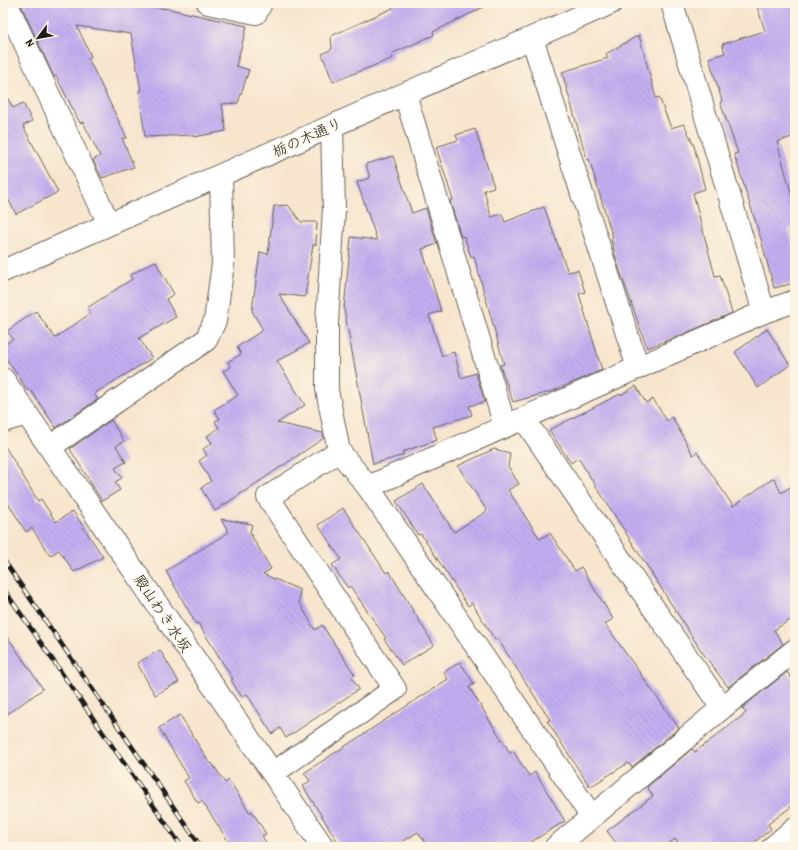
<svg xmlns="http://www.w3.org/2000/svg" width="798" height="850" font-family="'Patrick Hand','Klee One',sans-serif">
<style>
.building{fill:url(#building-back-hatch)}
.lines{fill:none;stroke-linecap:round;stroke-linejoin:round}
.minor-casing{stroke:#69625a;stroke-width:24}
.minor{stroke:#fff;stroke-width:22}
.rail-casing{stroke:#1c1c1c;stroke-width:4.5}
.rail{stroke:#fcf5e5;stroke-width:3;stroke-dasharray:9;stroke-linecap:butt}
.labels{text-anchor:middle;dominant-baseline:central;stroke-width:3;stroke-linejoin:round;paint-order:stroke}
.street-label{font-size:15px;fill:#1c1c1c;stroke:#fcf5e5}
</style>
<defs>
<pattern id="building-back-hatch" width="6" height="6" patternUnits="userSpaceOnUse"><rect width="6" height="6" fill="#c2aef1"/><path d="M-1 5l2 2M0 0l6 6M5-1l2 2" fill="none" stroke="#a695ce"/></pattern>
</defs>
<rect width="100%" height="100%" fill="#fcf5e5"/>
<filter id="ink" filterUnits="userSpaceOnUse"><feTurbulence type="fractalNoise" baseFrequency=".025" numOctaves="2"/><feDisplacementMap in="SourceGraphic" scale="8" xChannelSelector="R" yChannelSelector="G"/><feConvolveMatrix kernelMatrix="1 2 1 2 8 2 1 2 1" color-interpolation-filters="sRGB"/></filter>
<filter id="wash" filterUnits="userSpaceOnUse"><feTurbulence type="fractalNoise" baseFrequency=".012" numOctaves="4" result="noise"/><feDisplacementMap in="SourceGraphic" scale="16" xChannelSelector="R" yChannelSelector="G"/><feGaussianBlur stdDeviation="0.9" result="paint"/><feColorMatrix in="noise" values="0 0 0 0 0 0 0 0 0 0 0 0 0 0 0 0 0 1.4 0 .05"/><feComposite in="paint" operator="in"/></filter>
<g filter="url(#wash)">
<rect width="100%" height="100%" fill="#f7e5cd"/>
<g id="blocks">
<path class="building" d="M20,3H120L169,9L247,26L236,66L249,70L238,103L222,104L226,131L194,137L193,135L145,137L139,91H141L131,34L77,26L91,56L88,58L127,138H122L134,167L102,178L93,160L100,156L83,122L80,123L56,76L54,77Z
M391,3H492L433,32L434,35L391,54L393,58L333,82L322,54L332,49L331,36L393,8Z
M756,3H795V136L777,142L795,207V227L789,229L795,253V283L774,288L761,239L734,154L738,153L720,102L722,101L709,58L725,53L722,44L765,31Z
M639,35L656,98L659,97L671,128L684,124L694,146L705,189L693,193L715,276L720,275L732,313L679,336L647,348L617,262L611,239L613,238L589,159L587,160L562,72L608,58L606,54Z
M3,89L13,108L23,103L32,121L23,126L58,192L16,214L3,189Z
M475,129L494,187L484,190L491,217L502,214L505,222L544,207L568,272L578,270L585,292L579,294L602,370L553,391L513,402L500,365L504,364L474,256L471,257L464,236L461,237L450,201L453,200L436,147L458,140L456,135Z
M393,156L412,213L426,208L437,244L422,249L441,311L429,315L442,356L454,352L461,378L476,373L485,402L469,406L472,415L433,427L437,440L402,452L404,455L373,464L344,309L351,237L377,240L357,182L370,178L366,164Z
M288,205L301,222H317L316,245H313L305,297L279,294L309,343L277,361L305,405L277,423L323,433L324,438L215,511L201,488L211,481L199,461L207,455L203,449L212,443L207,436L219,428L215,421L220,419L214,410L238,395L223,371L231,367L228,362L241,354L237,347L263,330L252,311L260,252L268,254L274,206Z
M155,261L174,294L166,299L176,317L139,338L152,358L94,394L98,399L56,428L30,389L28,391L3,354V346L13,339L7,331L36,311L55,338L91,313L87,308L132,279L130,275Z
M767,329L790,365L758,388L735,352Z
M636,386L646,403L653,399L667,421L672,417L693,455L697,452L733,506L774,478L781,493L795,484V617L774,630L783,644L728,687L700,649L578,458L571,463L549,430L620,394L621,395Z
M111,420L124,441L116,446L126,462L115,468L122,478L115,482L120,490L102,501L70,449Z
M3,443L38,501L41,499L56,522L73,511L103,557L74,572L59,550L50,556L32,528L26,532L3,495Z
M494,449L510,453L508,466L519,484L508,490L540,539L550,533L575,571L581,567L613,619L605,624L679,728L632,767L628,763L590,787L547,721L550,720L497,638L495,640L472,603L468,606L421,534L418,535L396,501L423,484L454,532L487,511L458,466Z
M343,508L386,573L389,571L434,645L402,665L384,639L386,638L350,586L348,588L332,565L341,559L318,525Z
M221,519L252,524L250,533L271,569L263,574L300,590L299,602L315,630L322,625L355,675L352,678L359,689L286,738L280,728L272,734L247,694L242,697L231,680L233,679L198,623L196,624L166,571L229,532Z
M3,630L43,689L3,717Z
M160,650L179,682L155,695L137,663Z
M460,662L474,684L469,687L510,753L513,751L529,776L535,772L565,821L523,847H428L418,832L394,847H341L303,786L310,781L304,773L448,679L444,672Z
M787,672L795,683V804L768,824L771,829L748,847H682L675,839L664,847H619L607,831L653,796L647,787L692,749L695,752L746,713L742,708Z
M180,715L210,764L212,763L225,783L229,780L250,813L252,811L266,834L262,836L269,847H232L202,801L198,803L184,781L189,778L159,728Z"/>
</g>
</g>
<g filter="url(#ink)">
<use href="#blocks" fill-opacity="0" stroke="#69625a" stroke-width="1"/>
<g class="lines">
<defs>
<path id="minor" d="M6,3L109,224
M208,3L256,13L261,3
M672,3L764,312
M532,38L638,368
M405,94L505,426
M332,126L334,209L327,323V390L339,451L368,487L592,817
M3,271L611,3
M3,379L323,847
M524,419L722,708
M3,421L27,414
M50,447L206,340L215,321L223,264L221,175
M368,487L764,312L795,301
M273,773L395,689L268,497L339,451
M556,847L722,708L795,650
M773,847L795,828"/>
</defs>
<use href="#minor" class="minor-casing"/>
<use href="#minor" class="minor"/>
<defs>
<path id="rail" d="M3,559L201,847
M3,588L182,847"/>
</defs>
<use href="#rail" class="rail-casing"/>
<use href="#rail" class="rail"/>
</g>
</g>
<g class="labels">
<g class="street-label">
<text transform="translate(307 137) rotate(-24)">栃の木通り</text>
<text transform="translate(163 613) rotate(56)">殿山わき水坂</text>
</g>
</g>
<rect width="798" height="850" fill="none" stroke="#fcf5e5" stroke-width="16"/>
<g transform="translate(38 38) rotate(238)" stroke="#fcf5e5" stroke-width="3" paint-order="stroke">
<path d="M0-3L7 15L0 10L-7 15Z" fill="#1c1c1c"/>
<text y="-6" font-size="11" font-weight="bold" text-anchor="middle" fill="#1c1c1c">N</text>
</g>
</svg>
